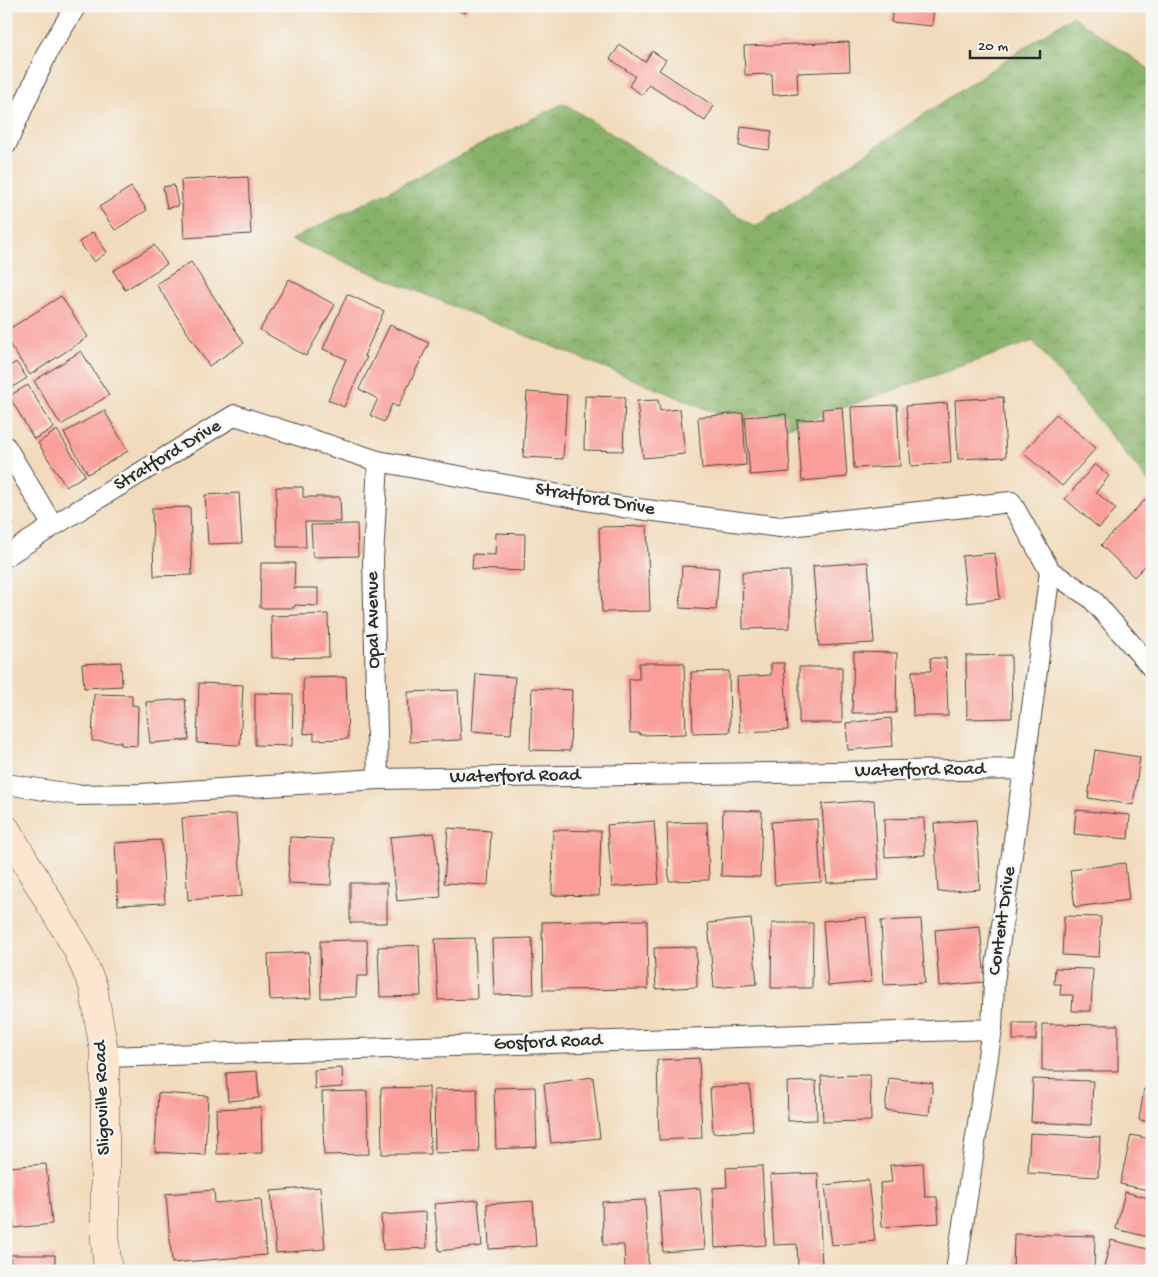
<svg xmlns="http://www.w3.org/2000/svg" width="1158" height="1277" font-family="'Gochi Hand',sans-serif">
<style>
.forest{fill:url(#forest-crowns);stroke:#5a6e4a}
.building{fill:#fa9e9a}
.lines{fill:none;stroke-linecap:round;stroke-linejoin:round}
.street-casing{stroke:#494541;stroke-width:22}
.secondary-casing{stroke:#494541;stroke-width:29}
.street{stroke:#fff;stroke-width:20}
.secondary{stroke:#fde5d0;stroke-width:28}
.labels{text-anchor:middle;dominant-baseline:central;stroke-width:5;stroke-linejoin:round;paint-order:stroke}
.street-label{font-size:19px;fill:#2b2b2b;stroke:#f6f6f2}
</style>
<defs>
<pattern id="forest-crowns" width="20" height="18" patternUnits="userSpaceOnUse" patternTransform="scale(1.25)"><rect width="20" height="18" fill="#88b269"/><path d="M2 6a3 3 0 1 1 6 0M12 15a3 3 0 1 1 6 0" fill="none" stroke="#6f9157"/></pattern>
</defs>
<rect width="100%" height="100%" fill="#f6f6f2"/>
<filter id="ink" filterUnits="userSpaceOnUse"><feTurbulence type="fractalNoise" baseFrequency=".02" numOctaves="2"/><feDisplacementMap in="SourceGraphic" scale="10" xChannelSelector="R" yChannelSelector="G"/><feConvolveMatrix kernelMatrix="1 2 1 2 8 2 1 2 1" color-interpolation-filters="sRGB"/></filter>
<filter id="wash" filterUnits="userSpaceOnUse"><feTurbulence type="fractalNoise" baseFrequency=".0096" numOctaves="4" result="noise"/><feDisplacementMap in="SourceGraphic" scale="20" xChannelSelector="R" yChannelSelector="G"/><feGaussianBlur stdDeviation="1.12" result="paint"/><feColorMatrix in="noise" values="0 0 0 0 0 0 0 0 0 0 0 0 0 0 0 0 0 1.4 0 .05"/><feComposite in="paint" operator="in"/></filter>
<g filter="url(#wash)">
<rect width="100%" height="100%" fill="#f2dbbc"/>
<path class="forest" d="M1072,16L1152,71V486L1033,341L768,434L291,240L564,103L755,227Z"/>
<g id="blocks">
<path class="building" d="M450,6H469L465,13Z
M893,6H934L932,26L891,22Z
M849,42L850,71L797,73L798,94L773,95L772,74L745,75L744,46Z
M620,45L645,62L652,51L666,60L659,70L714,106L705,121L649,85L642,95L629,86L635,76L610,59Z
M741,127L772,131L769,150L739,146Z
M248,177L251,234L184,238L181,180Z
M174,185L178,206L167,208L163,187Z
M131,187L147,210L115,230L99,207Z
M93,232L107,252L94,262L79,242Z
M154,245L167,264L125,290L113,271Z
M191,262L244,343L209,366L156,284Z
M289,279L335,305L306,356L260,330Z
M347,294L384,311L364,356L367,357L344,407L328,400L346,359L323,349Z
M61,296L88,337L30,375L6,339V331Z
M390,325L429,343L398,407L392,404L384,422L370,415L378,399L359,389Z
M81,351L109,395L61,425L34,381Z
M16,362L27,378L8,390L6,388V369Z
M28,385L54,428L34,439L9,396Z
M527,392L567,395L563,459L523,457Z
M585,396L625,397L623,451L584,450Z
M1003,397L1006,457L958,459L955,400Z
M658,400L660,411L680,409L685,454L643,458L637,401Z
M947,403L951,463L911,466L906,406Z
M897,405L900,466L854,468L851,407Z
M842,407L847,477L802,481L797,420L823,419L822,409Z
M104,410L128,451L88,474L64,433Z
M743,413L746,465L702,469L698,417Z
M786,414L790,472L750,475L745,417Z
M1056,414L1096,448L1062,486L1023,453Z
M57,430L85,475L66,487L38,443Z
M1095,464L1109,476L1096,492L1116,509L1099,528L1065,499Z
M276,487H303V497H340L341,522H305L306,547H277Z
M239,493L242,543L208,544L205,495Z
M1146,499L1152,504V559L1134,577L1101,545Z
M190,507L192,575L154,576L152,508Z
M6,510L14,524L6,528Z
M357,524L358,556L313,557L311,525Z
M647,526L650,611L602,612L599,527Z
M496,533L525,534L524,571L472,569L473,554L495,555Z
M995,553L1000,599L967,603L962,556Z
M868,562L874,643L819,646L813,566Z
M261,563H295L294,588H318V606L295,605L294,608H260Z
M682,566L719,568L716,610L680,608Z
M790,571V628L743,629L742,572Z
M328,614L329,657L272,658L271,616Z
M854,652L897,653L896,713H852Z
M1011,655L1012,718L967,719L966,656Z
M930,658H946L948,716H913L912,671H931Z
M121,662L122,686L84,688L82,664Z
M639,663H684L686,734L640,735V733H630L629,679H639Z
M771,663H784L788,730L740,732L737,677L771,675Z
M799,667H842V723H799Z
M729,671L730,732L693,733L691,672Z
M476,674L515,677L511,734L472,731Z
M346,677L348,739L314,740V733L304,734L303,678Z
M199,683L243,685L240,745L197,743Z
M532,688L572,690L570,751L530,750Z
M458,690L461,740L410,742L408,692Z
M255,693L293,694L292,746L255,745Z
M94,694L132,695V705L138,706L137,746L121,745V742L92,741Z
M185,699L189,740L150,743L146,702Z
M891,718L893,746L848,750L846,723Z
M1095,750L1140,757L1133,805L1088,798Z
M874,800L879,880L827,883L822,804Z
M723,810L762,811L760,877L721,876Z
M1076,810L1130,815L1128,839L1074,834Z
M236,814L242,896L188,900L182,818Z
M924,818L925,855L885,857L884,819Z
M817,819L821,882L775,885L771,822Z
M976,820L980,889L938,892L934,823Z
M654,821L659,884L612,887L607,825Z
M707,822L709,880L669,881L667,823Z
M448,828L491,831L488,885L444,883Z
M553,830L601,831L599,896L552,895Z
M434,833L441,897L397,901L390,837Z
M290,837L333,839L331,885L288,883Z
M161,840L165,903L118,905L115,843Z
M1125,863L1129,900L1075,907L1070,870Z
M350,883H387V923H350Z
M1064,916L1101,917L1099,957L1062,955Z
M866,917L871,982L828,986L823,921Z
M751,919L757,984L714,988L708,923Z
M921,919L925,983L884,985L881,921Z
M647,920L648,989L543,990L542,922Z
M772,923H813L812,988H771Z
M980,926L985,982L939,986L935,930Z
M475,938L477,999L438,1000L435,939Z
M532,938L534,994L494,995L492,939Z
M352,940H367L368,976H357L356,997L321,998L320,941Z
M419,945L421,996L380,997L378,947Z
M696,947L697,987L656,989L654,948Z
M309,952L311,998L270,1000L268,954Z
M1055,968L1093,969L1091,1011H1072L1073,995H1060L1061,984H1054Z
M1013,1023H1036V1040H1013Z
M1042,1024L1118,1025V1071H1042Z
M699,1058L702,1138L659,1140L657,1060Z
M342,1068L343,1087L315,1089L314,1070Z
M257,1071L259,1098L228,1101L226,1073Z
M870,1075L871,1121L823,1122L821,1076Z
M593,1077L600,1138L551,1143L544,1084Z
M889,1078L933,1083L929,1115L885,1110Z
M1033,1079L1093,1081L1091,1125L1031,1122Z
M816,1081L817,1120L788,1121L787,1082Z
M750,1085L753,1131L713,1133L710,1087Z
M429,1087L430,1154H382L381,1088Z
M535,1087L537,1147L496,1149L494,1088Z
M477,1089L479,1152L435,1153L434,1090Z
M1144,1089L1152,1090V1122L1139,1120Z
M367,1091L369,1154L324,1155L322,1092Z
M158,1093L208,1096L205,1155L155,1152Z
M261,1107L262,1153L217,1154L216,1109Z
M1030,1133L1100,1137L1098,1177L1028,1173Z
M1131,1135L1152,1139V1191L1120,1184Z
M923,1163L925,1197H937L939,1223L882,1227L880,1183L892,1182L890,1165Z
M46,1164L52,1224L14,1228L8,1167Z
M762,1166L766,1245L715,1248L713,1188L727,1187L726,1168Z
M818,1173L822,1265L798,1266L797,1244L774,1245L770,1175Z
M868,1180L875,1241L832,1245L825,1185Z
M320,1187L325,1249L276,1253L271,1191Z
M700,1188L705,1249L663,1252L659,1191Z
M214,1190L215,1203L261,1199L266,1255L172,1263L166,1194Z
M1125,1192L1152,1199V1238L1116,1229Z
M478,1200L482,1246L439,1251L434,1204Z
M645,1200L647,1235H648V1267L625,1268L624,1245H603L602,1202Z
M533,1201L536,1246L489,1249L487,1204Z
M426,1212L427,1248L383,1250L381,1215Z
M1014,1234L1095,1236L1094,1271H1013Z
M1111,1240L1152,1250V1271H1103Z
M10,1255H55V1271H11Z"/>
</g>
</g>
<g filter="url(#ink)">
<use href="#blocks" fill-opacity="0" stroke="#494541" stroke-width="1"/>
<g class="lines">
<defs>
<path id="street" d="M6,145L48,51L76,6
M6,447L53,526
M378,461L373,560L378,779
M6,556L53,526L235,415L378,461L623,507L780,527L1011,502L1050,571L1091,598L1152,668
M6,784L77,795L141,794L378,779L1024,769
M105,1057L992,1029
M956,1271L992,1029L994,982L1024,769L1050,571"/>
<path id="secondary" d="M6,829L76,947L93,986L105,1057V1240L108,1271"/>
</defs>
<use href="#street" class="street-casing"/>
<use href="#secondary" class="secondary-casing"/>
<use href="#street" class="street"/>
<use href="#secondary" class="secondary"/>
</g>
</g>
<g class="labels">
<g class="street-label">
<text transform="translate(168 456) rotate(-31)">Stratford Drive</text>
<text transform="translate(595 500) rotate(10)">Stratford Drive</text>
<text transform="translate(374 620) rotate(-91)">Opal Avenue</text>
<text transform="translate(920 771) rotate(-1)">Waterford Road</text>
<text transform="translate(515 777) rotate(-1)">Waterford Road</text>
<text transform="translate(1003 921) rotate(-82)">Content Drive</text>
<text transform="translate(548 1043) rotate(-2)">Gosford Road</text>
<text transform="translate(103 1098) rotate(-92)">Sligoville Road</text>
</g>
</g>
<rect width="1158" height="1277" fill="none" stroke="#f6f6f2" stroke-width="25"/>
<path d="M970 50v8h70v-8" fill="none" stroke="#2b2b2b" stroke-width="2.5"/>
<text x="978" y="50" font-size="15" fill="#2b2b2b" stroke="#f6f6f2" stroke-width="4" paint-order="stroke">20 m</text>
</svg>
